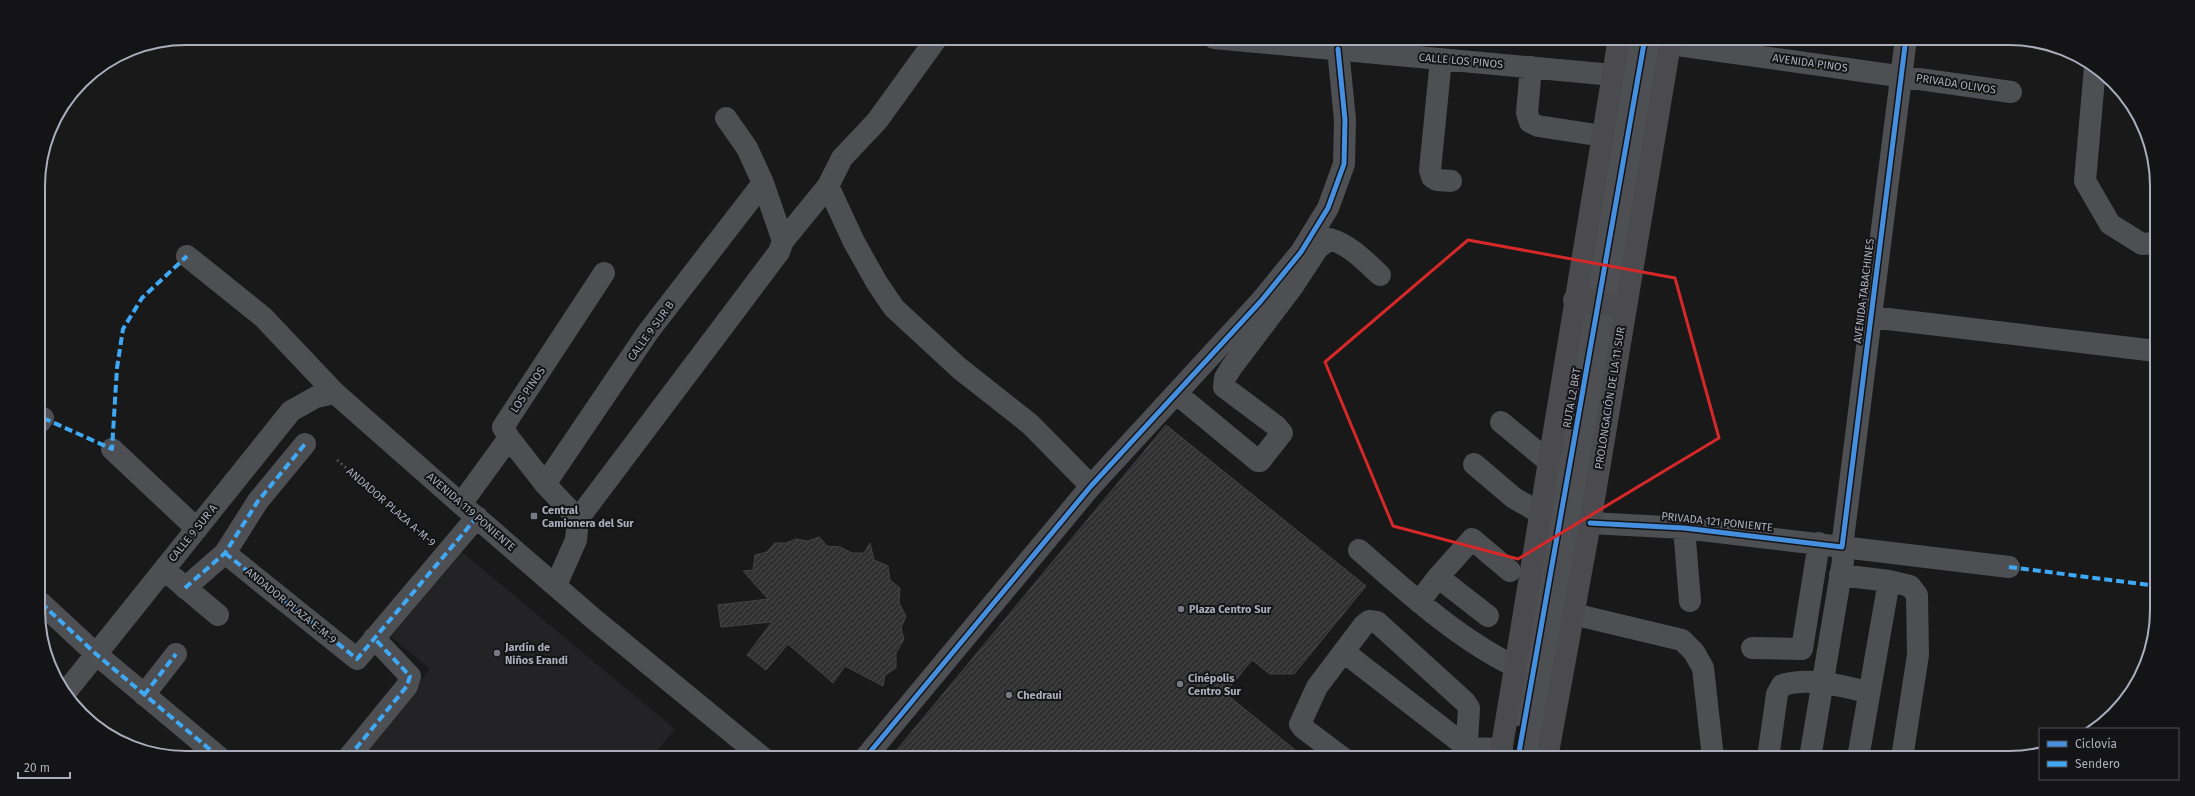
<svg xmlns="http://www.w3.org/2000/svg" width="2195" height="796" font-family="'Fira Sans',sans-serif">
<style>
.built{fill:#232326}
.building{fill:url(#building-hatch);stroke:#424346}
.lines{fill:none;stroke-linecap:round;stroke-linejoin:round}
.path{stroke:#4f5054;stroke-width:2.5;stroke-dasharray:2 3;stroke-linecap:butt}
.minor{stroke:#4d4f53;stroke-width:22}
.major{stroke:#4b4b4f;stroke-width:22}
.quiet{stroke:#3fa9f5;stroke-width:4;stroke-dasharray:8 4;stroke-linecap:butt}
.cycleway-casing{stroke:#141316;stroke-width:8}
.cycleway{stroke:#468fdf;stroke-width:5}
.marked{fill:none;stroke:#d62828;stroke-width:3;stroke-linejoin:round}
.poi-dot{fill:#777a83;stroke:#141316;stroke-width:1.5}
.labels{text-anchor:middle;dominant-baseline:central;stroke-width:4;stroke-linejoin:round;paint-order:stroke}
.street-label{font-size:11px;fill:#aaaebc;stroke:#141316}
.poi-label{font-size:11px;font-weight:bold;fill:#aaaebc;stroke:#141316;text-anchor:start}
.rim{fill:none;stroke:#aaaebc;stroke-width:2}
</style>
<defs>
<pattern id="building-hatch" width="6" height="6" patternUnits="userSpaceOnUse"><rect width="6" height="6" fill="#313132"/><path d="M-1 1l2-2M0 6l6-6M5 7l2-2" fill="none" stroke="#4c4c4e"/></pattern>
</defs>
<rect width="100%" height="100%" fill="#19191a"/>
<path class="built" d="M462,552L675,729L651,758H355L430,669L391,637Z"/>
<path class="building" d="M1166,425L1366,586L1294,674H1270L1252,660L1225,693L1305,758H890Z
M819,537L827,546L840,547L852,553H864L870,543L874,560L888,566L890,580L900,588L899,603L906,616L901,628L904,639L896,653V668L885,675L883,686L845,666L833,683L788,644L766,670L747,655L772,622L721,627L718,605L768,599L743,571L753,570L755,555L767,552L775,543H786L796,539L808,541Z"/>
<g class="lines">
<path class="path" d="M337,460L431,541"/>
<path class="minor" d="M937,38L877,121L842,158L828,186L854,242L877,283L894,308L959,368L1030,424L1091,486
M1214,38L1613,75
M1670,44L2011,92
M1441,59L1430,170L1432,177L1437,180L1451,181
M1531,67L1527,113L1530,122L1538,126L1603,136
M2095,67L2085,181L2110,224L2142,244L2156,243
M726,118L747,148L763,183L783,241
M187,256L263,317L335,393L461,504L595,620L763,758
M1871,317L2156,351
M1177,394L1258,461H1260L1282,433L1276,426L1224,387L1225,378L1231,368L1293,286L1318,248L1330,239C1350,245 1365,261 1380,275
M40,422L43,418
M1501,422L1548,461
M509,438L545,484L578,519L576,540L556,585
M112,449L197,529
M1474,464L1514,498L1540,513
M545,484L648,332L763,183
M461,504L509,438L503,427L604,273
M578,519L779,252L783,241L828,186
M1590,523L1684,528L2009,567
M1684,528L1690,601
M1359,550C1407,592 1457,638 1514,666
M225,553L357,659L477,517
M1840,575L1889,581L1858,758
M1438,577L1488,616
M174,578L218,615
M1889,581L1910,586L1917,595L1918,655L1902,758
M185,588L225,553L258,501L305,444
M1419,602L1438,577L1472,539L1510,571
M41,603L96,654L220,758
M1573,614L1682,640L1694,652L1703,668L1713,758
M1752,648L1802,649L1819,543
M1344,652L1468,748L1502,749
M65,693L291,411L316,397L335,393
M144,695L176,654
M1518,715L1635,38
M348,758L407,686L410,676L374,638
M865,758L1091,486L1261,301L1301,252L1328,208L1344,164L1345,120L1338,49
M1343,758L1303,728L1300,724L1317,687L1363,626L1369,621L1377,622L1465,702L1469,708L1466,758
M1532,758L1606,305L1654,38
M1768,758L1777,694L1782,685C1811,677 1840,686 1869,692
M1810,758L1843,561L1842,547L1906,38"/>
<path class="major" d="M1574,300L1625,307
M1500,758L1619,38
M1547,758L1590,523L1671,38"/>
<path class="quiet" d="M43,418L112,449L117,368L123,329L142,298L187,256
M225,553L357,659L477,517
M2009,567L2157,586
M185,588L225,553L258,501L305,444
M41,603L96,654L220,758
M144,695L176,654
M348,758L407,686L410,676L374,638"/>
<defs>
<path id="cycleway" d="M1590,523L1684,528L1842,547L1906,38
M865,758L1091,486L1261,301L1301,252L1328,208L1344,164L1345,120L1338,49
M1518,758L1645,38"/>
</defs>
<use href="#cycleway" class="cycleway-casing"/>
<use href="#cycleway" class="cycleway"/>
</g>
<path class="marked" d="M1468,240L1675,278L1719,438L1518,559L1393,526L1325,362Z"/>
<g class="poi-dot">
<rect x="530" y="512" width="8" height="8" rx="2"/>
<circle cx="1181" cy="609" r="4"/>
<circle cx="497" cy="653" r="4"/>
<circle cx="1180" cy="684" r="4"/>
<circle cx="1009" cy="695" r="4"/>
</g>
<g class="labels">
<g class="street-label">
<text transform="translate(1461 61) rotate(5)">CALLE LOS PINOS</text>
<text transform="translate(1810 63) rotate(8)">AVENIDA PINOS</text>
<text transform="translate(1956 84) rotate(9)">PRIVADA OLIVOS</text>
<text transform="translate(1864 291) rotate(-83)">AVENIDA TABACHINES</text>
<text transform="translate(651 331) rotate(-54)">CALLE 9 SUR B</text>
<text transform="translate(528 390) rotate(-56)">LOS PINOS</text>
<text transform="translate(1572 398) rotate(-80)">RUTA L2 BRT</text>
<text transform="translate(1610 398) rotate(-81)">PROLONGACIÓN DE LA 11 SUR</text>
<text transform="translate(391 507) rotate(41)">ANDADOR PLAZA A-M-9</text>
<text transform="translate(471 512) rotate(41)">AVENIDA 119 PONIENTE</text>
<text transform="translate(1717 522) rotate(6)">PRIVADA 121 PONIENTE</text>
<text transform="translate(193 533) rotate(-51)">CALLE 9 SUR A</text>
<text transform="translate(291 606) rotate(39)">ANDADOR PLAZA E-M-9</text>
</g>
<g class="poi-label">
<text x="542" y="510">Central<tspan x="542" dy="13">Camionera del Sur</tspan></text>
<text x="1189" y="609">Plaza Centro Sur</text>
<text x="505" y="647">Jardín de<tspan x="505" dy="13">Niños Erandi</tspan></text>
<text x="1188" y="678">Cinépolis<tspan x="1188" dy="13">Centro Sur</tspan></text>
<text x="1017" y="695">Chedraui</text>
</g>
</g>
<path d="M0 0H2195V796H0ZM186 45H2009A141 141 0 0 1 2150 186V610A141 141 0 0 1 2009 751H186A141 141 0 0 1 45 610V186A141 141 0 0 1 186 45Z" fill="#141316" fill-rule="evenodd"/>
<path class="rim" d="M186 45H2009A141 141 0 0 1 2150 186V610A141 141 0 0 1 2009 751H186A141 141 0 0 1 45 610V186A141 141 0 0 1 186 45Z"/>
<rect x="2039" y="728" width="140" height="52" fill="#141316" stroke="#505158"/>
<rect x="2047" y="741" width="20" height="6" fill="#468fdf" stroke="#505158"/>
<text x="2075" y="748" font-size="12" fill="#aaaebc">Ciclovía</text>
<rect x="2047" y="761" width="20" height="6" fill="#3fa9f5" stroke="#505158"/>
<text x="2075" y="768" font-size="12" fill="#aaaebc">Sendero</text>
<path d="M18 772v6h52v-6" fill="none" stroke="#aaaebc" stroke-width="2"/>
<text x="24" y="772" font-size="12" fill="#aaaebc" stroke="#141316" stroke-width="3" paint-order="stroke">20 m</text>
</svg>
